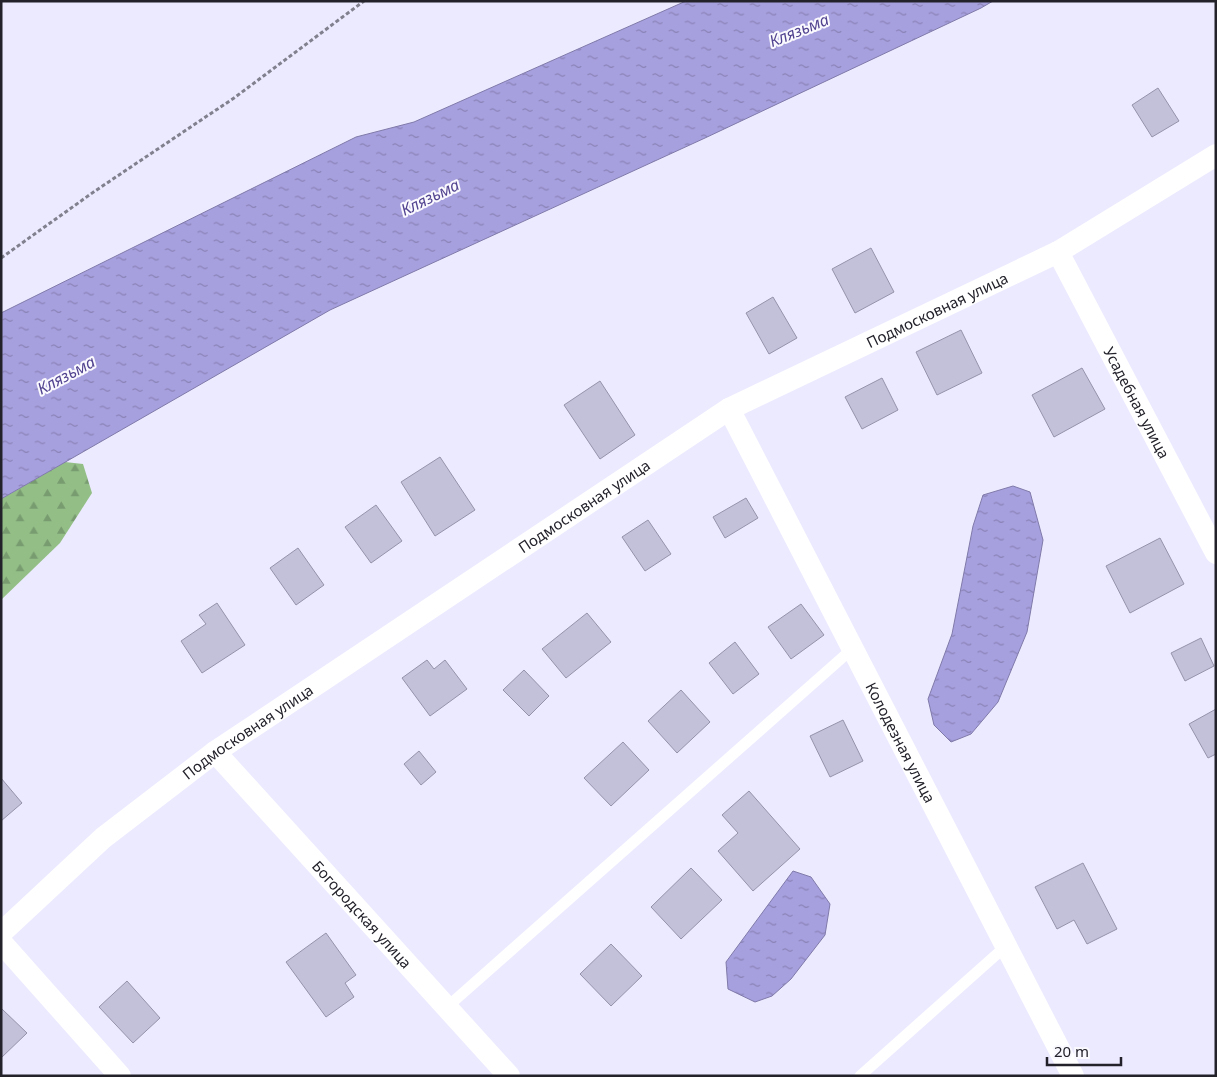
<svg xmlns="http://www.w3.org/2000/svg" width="1217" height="1077" font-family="'Noto Sans',sans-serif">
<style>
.forest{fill:url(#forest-firs)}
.water{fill:url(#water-ripples);stroke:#7f7aa9}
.building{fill:#c3c1da;stroke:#9593ab}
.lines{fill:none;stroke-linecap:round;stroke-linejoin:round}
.path{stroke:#81808e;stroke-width:3;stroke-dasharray:4 2.5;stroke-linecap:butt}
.service{stroke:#fff;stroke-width:11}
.minor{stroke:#fff;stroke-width:22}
.labels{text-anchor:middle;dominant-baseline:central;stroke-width:4;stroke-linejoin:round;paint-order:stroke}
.street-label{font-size:15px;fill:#23222b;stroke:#faf9fe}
.water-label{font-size:16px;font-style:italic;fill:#524390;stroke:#faf9fe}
</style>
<defs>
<pattern id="forest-firs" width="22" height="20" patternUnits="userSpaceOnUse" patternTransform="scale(1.25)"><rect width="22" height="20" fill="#93bf87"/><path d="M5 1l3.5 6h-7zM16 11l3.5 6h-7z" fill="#789b6f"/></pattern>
<pattern id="water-ripples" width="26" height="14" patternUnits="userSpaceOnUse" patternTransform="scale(1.25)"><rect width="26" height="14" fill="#a7a0df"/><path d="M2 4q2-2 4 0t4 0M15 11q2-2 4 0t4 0" fill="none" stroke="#8882b5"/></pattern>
</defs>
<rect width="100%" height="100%" fill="#eceaff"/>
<path class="forest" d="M65,462L83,464L92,493L60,543L1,600V499Z"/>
<path class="water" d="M686,1H993L981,8L705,138L330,310L1,499V313L356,137L414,122Z
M1013,486L1030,492L1043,540L1027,632L998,702L971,734L951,742L934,725L928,699L952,634L973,526L983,495Z
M793,871L811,877L830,904L825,935L791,979L772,996L755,1002L728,989L726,962Z"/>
<path class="building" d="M1158,88L1179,121L1152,137L1132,105Z
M871,248L894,292L855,313L832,269Z
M773,297L797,338L769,354L746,313Z
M961,330L982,373L937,395L916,352Z
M1082,368L1105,409L1054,437L1032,395Z
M882,378L898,410L862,429L845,397Z
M600,381L635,435L600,459L564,405Z
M440,457L475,510L435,536L401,482Z
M746,498L758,518L725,538L713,517Z
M376,505L402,541L371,563L345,527Z
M648,520L671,554L645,571L622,537Z
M1160,538L1184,584L1130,613L1106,566Z
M298,548L324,585L296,605L270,568Z
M217,603L245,645L202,673L181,641L206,624L199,615Z
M801,604L824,635L791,659L768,627Z
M587,613L611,642L566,678L542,649Z
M1201,638L1214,666L1185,681L1171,653Z
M735,642L759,674L733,694L709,663Z
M427,660L434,669L445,660L467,689L430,716L402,678Z
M524,670L549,696L529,716L503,690Z
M681,690L710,722L677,753L648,721Z
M1216,709V754L1208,758L1189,724Z
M843,720L863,761L830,777L810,736Z
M623,742L649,770L611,806L584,778Z
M419,751L436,772L421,785L404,764Z
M1,778L22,803L1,821Z
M749,791L800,849L753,891L718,851L738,833L722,815Z
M1083,863L1117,929L1087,944L1074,920L1057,929L1035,887Z
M691,868L722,900L681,939L651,907Z
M326,933L356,975L345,983L354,997L326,1017L286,962Z
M611,944L642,976L611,1006L580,974Z
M127,981L160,1018L133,1043L99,1007Z
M1,1009H2L27,1033L1,1058Z"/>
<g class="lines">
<path class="path" d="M1,258L95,191L234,98L364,1"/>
<path class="service" d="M446,1008L852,649
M860,1076L1006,946"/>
<g class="minor">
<path id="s1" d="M1058,252L1216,553"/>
<path id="s2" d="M729,409L1073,1076"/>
<path id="s3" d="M215,752L509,1076"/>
<path id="s4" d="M1,933L103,838L215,752L729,409L1058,252L1216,155"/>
<path d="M1,942L120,1076"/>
</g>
</g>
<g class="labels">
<g class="street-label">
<text stroke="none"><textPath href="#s4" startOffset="1129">Подмосковная улица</textPath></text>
<text stroke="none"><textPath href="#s1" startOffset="170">Усадебная улица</textPath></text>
<text stroke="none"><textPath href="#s4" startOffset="724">Подмосковная улица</textPath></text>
<text stroke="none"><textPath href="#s4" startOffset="319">Подмосковная улица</textPath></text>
<text stroke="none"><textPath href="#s2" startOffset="375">Колодезная улица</textPath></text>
<text stroke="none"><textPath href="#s3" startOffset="219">Богородская улица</textPath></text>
</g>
<g class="water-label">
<text transform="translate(799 30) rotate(-22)">Клязьма</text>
<text transform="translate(430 197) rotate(-26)">Клязьма</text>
<text transform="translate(66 375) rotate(-28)">Клязьма</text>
</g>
</g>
<rect width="1217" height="1077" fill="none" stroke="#23222b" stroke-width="5"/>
<path d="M1047 1057v8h74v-8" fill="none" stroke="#23222b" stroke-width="2.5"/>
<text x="1054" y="1057" font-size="15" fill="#23222b" stroke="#faf9fe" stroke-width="4" paint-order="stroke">20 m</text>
</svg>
